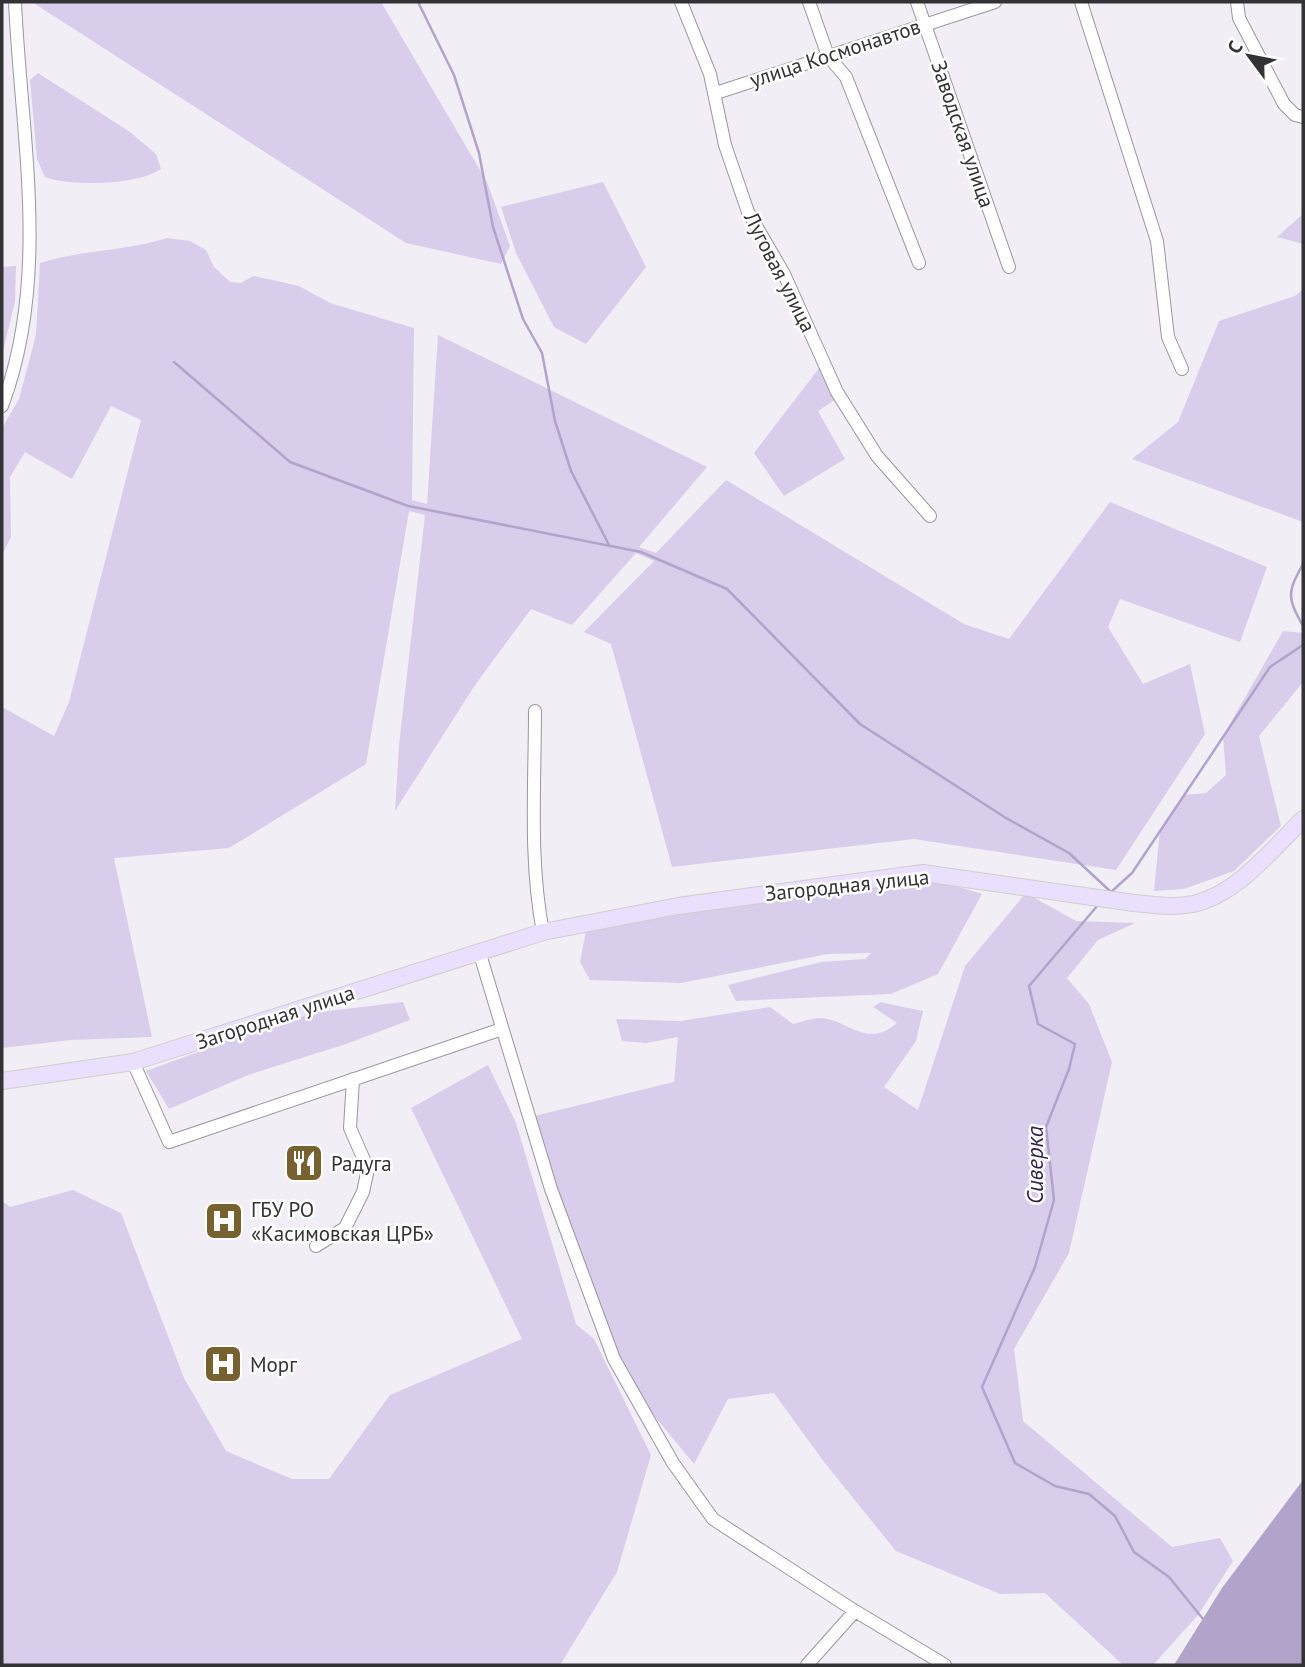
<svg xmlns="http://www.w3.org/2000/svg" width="1305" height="1667" font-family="'PT Sans',sans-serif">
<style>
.green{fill:#d8cdeb}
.water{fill:#b2a3ca}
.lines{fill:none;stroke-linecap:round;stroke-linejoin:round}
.stream{stroke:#b2a3ca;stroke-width:2.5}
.minor-casing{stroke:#99969d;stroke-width:14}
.major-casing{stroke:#cecece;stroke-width:18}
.minor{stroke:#fff;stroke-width:12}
.major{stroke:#ebdffe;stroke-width:16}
.labels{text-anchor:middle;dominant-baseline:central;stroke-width:5;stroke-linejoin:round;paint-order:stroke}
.street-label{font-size:21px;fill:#333234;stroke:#fff}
.poi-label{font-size:21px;fill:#333234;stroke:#fff;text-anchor:start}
.water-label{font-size:23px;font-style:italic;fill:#341d4e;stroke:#fff}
</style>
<rect width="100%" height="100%" fill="#f1eff5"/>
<path class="green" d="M32,2H381L487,182L510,246L501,264L406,243Z
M38,73L130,132L156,154L161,169C138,185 72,187 45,177L37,159L30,80Z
M603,182L646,267L586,344L554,327L516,253L501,207Z
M1303,214V244L1277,237Z
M167,238L190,241L206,250L214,267L230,282L241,283L253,276L273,280L299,286L330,303L414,328L412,500L427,504L438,335L707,467L639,547L656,553L726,480L964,624L1009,639L1110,502L1267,567L1240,642L1120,599L1108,627L1143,684L1190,664L1205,734L1116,870L914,839L672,867L611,644L584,632L654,561L636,553L572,625L531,609L473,688L395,811L399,745L425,515L409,511L366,764L229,848L114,858L152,1037L71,1040L2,1048V707L54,736L69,702L141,420L111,406L72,479L25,452L10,477L11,537L3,553L2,428L19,399L36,335L40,263C81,250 125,251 167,238Z
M16,266L15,301L2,356V267Z
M1303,289V522L1132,459L1178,422L1219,321L1295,296Z
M820,367L836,399L818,411L845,459L784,496L754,453Z
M1283,631L1303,633V682L1259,736L1281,826L1234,871L1184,889L1154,891L1160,830L1183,795L1206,793L1226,775L1223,736Z
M939,881L982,894L938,974L891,994L736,1001L728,985L821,962L865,959L871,953L828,954L681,983L590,980L580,962L586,931L610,924L838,889Z
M1026,893L1076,921L1135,923L1098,940L1067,978L1089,1004L1112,1062L1069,1253L1014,1349L1023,1421L1172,1547L1220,1538L1233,1561L1198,1615L1153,1665H1123L1045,1593L1000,1594L896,1551L824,1462L774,1393L728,1399L694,1464L646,1406L612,1350L534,1116L674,1082L678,1037L646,1043L622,1041L616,1019L680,1021L770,1007L793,1024C802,1022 812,1018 820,1018C846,1018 866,1050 897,1023L873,1007L880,1002L923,1011L916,1041L884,1087L918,1110L965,966Z
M403,1002L410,1020L346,1044L248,1075L169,1109L146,1071L303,1014Z
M488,1065L516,1123L576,1324L594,1339L651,1455L617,1572L560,1665H2V1201L10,1207L73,1190L121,1213L184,1378L226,1451L292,1479H329L390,1395L522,1339L411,1108Z"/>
<path class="water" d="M1303,1480V1665H1174L1222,1588Z"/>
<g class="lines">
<path class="stream" d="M418,2L454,75L479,153L493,227L523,319L542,353L555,421L571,471L609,545
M174,362L290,462L408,506L641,552L727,589L860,724L1006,818L1069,853L1111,892
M1303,564C1287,593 1287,597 1303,626
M1110,893L1132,873L1270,667L1303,645
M1098,905L1029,986L1038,1024L1075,1044L1069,1069L1046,1127L1054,1200L1035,1267L982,1387L1015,1463L1055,1486L1089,1494L1115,1516L1134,1552L1169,1577L1203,1619"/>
<defs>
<path id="minor" d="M681,2L710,74L725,145L748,212L784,274L837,392L877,456L930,516
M809,2L828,56L846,77L919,263
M917,2L1009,267
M1081,2L1157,241L1168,337L1182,369
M1237,2L1239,18L1284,104L1295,115L1303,117
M716,93L995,2
M2,406C51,276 21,137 15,2
M535,711C535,784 529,860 543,932
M479,951L551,1189L614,1359L673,1463L713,1519L855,1611L945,1665
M133,1062L169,1142L502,1029
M316,1246L345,1228L363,1192L368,1169L350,1128L353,1079
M807,1665L855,1611"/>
<path id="major" d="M2,1081L133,1062L543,932L678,906L923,873L1134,903C1154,905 1174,908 1193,904C1237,894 1273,849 1303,819"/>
</defs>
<use href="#minor" class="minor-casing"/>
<use href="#major" class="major-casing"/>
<use href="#minor" class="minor"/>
<use href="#major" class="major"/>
</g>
<defs>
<symbol id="restaurant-square" viewBox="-11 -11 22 22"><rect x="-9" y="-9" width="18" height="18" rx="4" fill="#786131" stroke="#fff"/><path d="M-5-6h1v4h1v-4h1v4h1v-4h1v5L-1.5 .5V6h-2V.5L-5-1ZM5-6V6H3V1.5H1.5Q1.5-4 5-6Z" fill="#fff"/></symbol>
<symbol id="hospital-square" viewBox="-11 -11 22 22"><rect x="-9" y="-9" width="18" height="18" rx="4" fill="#786131" stroke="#fff"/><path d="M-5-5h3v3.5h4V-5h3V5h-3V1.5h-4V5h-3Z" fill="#fff"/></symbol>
</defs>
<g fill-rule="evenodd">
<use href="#restaurant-square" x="282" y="1141" width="44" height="44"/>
<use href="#hospital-square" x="202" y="1199" width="44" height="44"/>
<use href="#hospital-square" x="201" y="1342" width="44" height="44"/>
</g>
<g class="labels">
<g class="street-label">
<text transform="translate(835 53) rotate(-18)">улица Космонавтов</text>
<text transform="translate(963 134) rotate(71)">Заводская улица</text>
<text transform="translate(780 272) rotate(63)">Луговая улица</text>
<text transform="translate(847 885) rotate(-6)">Загородная улица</text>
<text transform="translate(275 1017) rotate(-18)">Загородная улица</text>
</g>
<g class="poi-label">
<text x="331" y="1163">Радуга</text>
<text x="251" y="1209">ГБУ РО<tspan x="251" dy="24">«Касимовская ЦРБ»</tspan></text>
<text x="250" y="1364">Морг</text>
</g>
<g class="water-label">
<text transform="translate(1034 1165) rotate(-90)">Сиверка</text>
</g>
</g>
<rect width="1305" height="1667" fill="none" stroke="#333234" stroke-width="7"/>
<g transform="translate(1249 56) rotate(302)" stroke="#ffffff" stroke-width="5" paint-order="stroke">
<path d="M0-5L12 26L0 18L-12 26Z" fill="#333234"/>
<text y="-10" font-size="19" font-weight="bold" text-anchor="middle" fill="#333234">С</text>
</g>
</svg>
